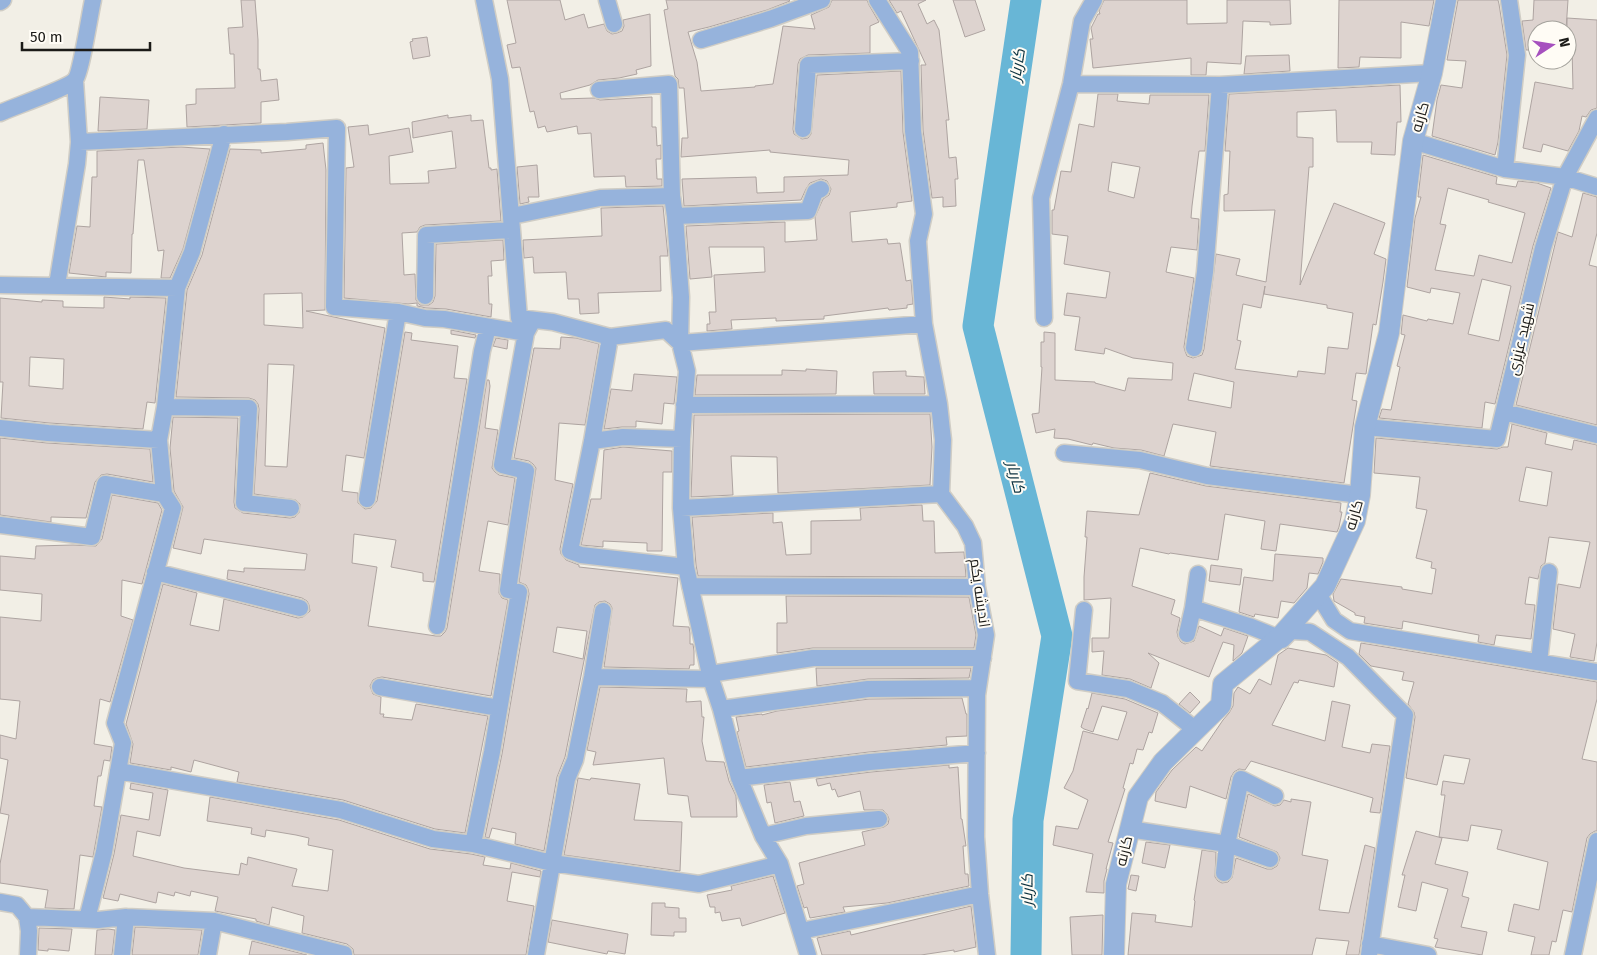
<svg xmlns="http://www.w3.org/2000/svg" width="1597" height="955" font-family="'Fira Sans',Cairo,sans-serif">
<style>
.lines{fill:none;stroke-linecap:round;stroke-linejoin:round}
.river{stroke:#68b6d6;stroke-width:31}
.building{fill:#ddd3cf;stroke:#aea4a1;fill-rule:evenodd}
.minor-casing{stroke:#d0cdc5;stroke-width:19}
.tertiary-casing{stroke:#d0cdc5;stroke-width:22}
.minor{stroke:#96b3dc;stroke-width:16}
.tertiary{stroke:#96b3dc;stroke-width:20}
.labels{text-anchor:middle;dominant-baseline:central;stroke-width:4;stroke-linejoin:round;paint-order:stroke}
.street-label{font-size:15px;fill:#1b1a17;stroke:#fffcf5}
.water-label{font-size:16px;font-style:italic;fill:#0a303e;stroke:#fffcf5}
</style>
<rect width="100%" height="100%" fill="#f2efe6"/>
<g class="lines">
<path class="river" d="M1026,955L1028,820L1057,636L978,326L1026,0"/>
</g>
<path class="building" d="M241,0H255L258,40V69H260L261,81L277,79L279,100L261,102V123L187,127L186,105L196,104V89L235,88L234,54H230L228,28L243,27Z
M507,0H560L565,20L584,14L588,28L604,24L607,31L612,34L617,33L622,31L624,26L623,20L650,14L651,66L636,70L637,74L619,78L598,80L590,85L560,93L561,99L594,98L600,100L652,97V127H656L657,146L661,145V159H656L657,179H662V186L626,187L625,176L594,177L591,133L578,134L577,126L547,132L545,126L538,128L534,111L530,112L520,67L512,68L507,45L516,43Z
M666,0H789L790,1L767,10L709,27L688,32L697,62L701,91L755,87V86L773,84L783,26L815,29L811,15L829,7L832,0H867L869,5L879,22L870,26V53L808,55L800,59L798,64L793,129L794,134L802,139L808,138L811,134L817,75L901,71L903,132L912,201L897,203V207L850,212L852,242L887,239L888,244L900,243L906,281L911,280L913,304L907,305V308L889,310L888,308L824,316V319L776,321V318L731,320L732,329L707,331V324H710L709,312H716L714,275L765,272L764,247H709L712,277L690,279L686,226L785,222V242L817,240L815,217L823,199L829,195L831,189L827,181L821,179L810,183L806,189L801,200L684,206L682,179L756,177L757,193L784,192V177L848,175L849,160L770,152V150L681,157L682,138H688L684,88H679L678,79L675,76L664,10L668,9Z
M889,0H926L918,4L927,24L934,20L939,30L949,120H946L949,158L956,157L958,179H955L956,206L943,207V197L932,198L923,130L921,65H926L901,11L897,13Z
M953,0H975L985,30L965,37Z
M1104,0H1187V24L1227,23V0H1290L1291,24L1270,25V22L1243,21L1241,64L1207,62L1206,75H1191V58L1093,68L1090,39H1093L1091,28L1098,14H1100L1099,11Z
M1339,0H1434L1429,26L1401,22V58L1360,57L1359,67L1338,68Z
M1458,0H1498L1499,4L1507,55L1498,142L1495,155L1432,136L1437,100L1441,85L1462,88L1466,61L1447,60Z
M1534,0H1568L1566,30H1537V50H1526L1522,21L1533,20Z
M1567,18L1597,20V108L1591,110L1586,117L1582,116L1579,131L1568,151L1543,144L1541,152L1523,148L1535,82L1573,89L1572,47H1567Z
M427,37L430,56L413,59L410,42L413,41L412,39Z
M1289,55L1290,71L1244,74L1246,56Z
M1400,85L1401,122H1397L1395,155L1371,154L1372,142H1337L1336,110L1297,112V137L1313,138V167H1309L1300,285L1334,203L1385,223L1374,254L1386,259L1383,282L1376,325L1373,324L1366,374L1356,373L1352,400L1357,401L1344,483L1210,466L1216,432L1173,424L1164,456L1141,450L1114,448L1093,443L1092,445L1068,439L1054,438L1055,429L1036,433L1032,414L1039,413L1042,367H1041V342H1044V332L1055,333V380L1095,382V383L1125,391L1128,378L1172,380L1173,363L1133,358L1105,348L1104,354L1075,350L1080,317L1064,315L1067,293L1106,298L1110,272L1064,264L1068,236L1052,234V210H1054L1061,171L1071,172L1079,124L1094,127L1098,94H1118L1117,101L1149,104L1150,95H1209L1205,151H1199L1192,206L1191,218L1199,219L1197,250L1171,247L1166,272L1194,278L1184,347L1185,351L1187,356L1193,358L1202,355L1204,349L1216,254L1240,259L1236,275L1266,282L1275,210L1224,211V195L1228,194L1230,151H1225L1229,94ZM1112,162L1140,167L1134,198L1108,191ZM1265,286L1264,294L1327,305V308L1353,313L1348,349L1328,347L1325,374L1298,371L1297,377L1235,369L1241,341L1237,340L1243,304L1261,308ZM1194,373L1234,382L1231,408L1188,400Z
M100,97L149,100L147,129L98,131Z
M448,115V118L471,115V121L483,120L489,168H491V170L497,169L501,221L425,225L420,227L417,232L402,233L404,275L415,274L416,300L420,305H429L433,302L435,296L436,244L503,240L504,260L491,261L492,276H488L489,304H492L491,317L446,309L426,308L417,306V303L408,304L344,298L346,168L354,167L348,127L368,125L369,135L409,128L413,152L389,156L390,184L429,183L428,171L456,168L452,131L413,138L412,122Z
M323,143L326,170L325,310L306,311L385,328L364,458L346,455L342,491L358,493V503L365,509L371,508L377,501L405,332L412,333L411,340L458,346L454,378L467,379L434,582L423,581V573L391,567L396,540L354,534L352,563L377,567L368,626L436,636H441L445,632L447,628L487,380H489L490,386L485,428L498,430L492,468L495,472L499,475L515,478L508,525L488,521L479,571L500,574L499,593L502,598L508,600L491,696L382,677L377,678L373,680L370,686L373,694L381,697L380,714H384L383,717L412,720L416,704L488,716L465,833L435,829L343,800L237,782L239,772L194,760L191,772L171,767V770L130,763L133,744L126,724L163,584L197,593L190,625L219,631L224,599L298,618L303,617L310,611L309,605L307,601L302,598L227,579L228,570L244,572V568L305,570L307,554L204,539L201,554L173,548L183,507L174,491L170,448L173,417L238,418L234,502L235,508L243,513L290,518L295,517L299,513L300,504L296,500L254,494L259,409L258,404L255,400L249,398L176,397L187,290L202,255L230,149L261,150V153L306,149V145ZM302,293L303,328L264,325V294ZM268,364L294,365L287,467L265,466Z
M181,147L210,149L183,249L170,278H161L164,250L158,251L144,160H138L133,234H132L131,273L106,272V277L69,273L77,226L90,227L92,177H97V151Z
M1423,155L1497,177L1496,184L1516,187L1518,181L1537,183L1551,188L1533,246L1495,404L1485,402L1482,428L1379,418L1382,409L1391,410L1400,367L1397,366L1405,335L1401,334L1403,315L1427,321L1428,319L1453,324L1460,293L1431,288L1430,293L1407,287L1415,218L1421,197H1418ZM1448,188L1489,200L1488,202L1525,213L1512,263L1479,255L1474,276L1435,270L1446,225L1440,224ZM1482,279L1511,286L1499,341L1468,334Z
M537,165L539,197H528L529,202L520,204L517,167Z
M1583,193L1597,197V233L1589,265L1597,267V425L1516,405L1558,232L1572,237Z
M663,206L668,256H660L661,291L598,293L599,313L580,314L579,299H568L566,272L534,273L533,257L524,258L523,240L602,236L601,208Z
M104,297L130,299V297L166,298L155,403L147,402L143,429L49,423L1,418L3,382H0V298L42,302V300L63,301V307L104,308ZM30,357L64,359L63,389L29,386Z
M451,330L476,335L475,338L451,334Z
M561,337L576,338L599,344L585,425L559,423L555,480L573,484L560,549L561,554L566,560L579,565V567L678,578L673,626L689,627L690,633V644H693L694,651V665H690L689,669L604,667L612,608L610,604L605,601L599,602L595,605L565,757L557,777L544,851L515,844L516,833L492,828L489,838L485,837L502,754L529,594L528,589L526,585L519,582L536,468L533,464L529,461L514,458L534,348L560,349ZM557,627L587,631L583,659L553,652Z
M496,338L508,340L507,349L493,346Z
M806,369L837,371L836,394L695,395L697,375H782V370L806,371Z
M906,371V376L924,377L925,394H874L873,372Z
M634,374L677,377L674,404L664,403L662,424L636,421V427H622L604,429L611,389L632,391Z
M930,414L932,447L930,485L778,493L777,457L731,456L733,495L691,497L694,415Z
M1512,424L1547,433L1545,444L1572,450L1574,440L1597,445V642L1594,661L1570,657L1575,634L1553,629L1558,584L1580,588L1590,542L1549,537L1545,563L1541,566L1538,579L1529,577L1525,604L1535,605L1531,639L1496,635L1494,645L1478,642L1479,635L1403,621L1402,629L1364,623L1365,617L1355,615V613L1334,601L1333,594L1341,579L1402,587V589L1432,594L1436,569L1431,568L1432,562L1416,558L1427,510L1416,508L1420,477L1374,473L1376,438L1497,449L1503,447H1508ZM1526,467L1552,472L1547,506L1519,501Z
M0,438L47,443L150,449L153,482L107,474L101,475L95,482L86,518L51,517V522L0,515Z
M623,447L672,451V472H663L662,551H647V543L603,541V547L581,545L591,499H601L604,450Z
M1150,473L1206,486L1341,503L1340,512H1342L1339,527L1337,532L1280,524L1276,551L1261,549L1265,521L1225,514L1218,560L1170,553L1169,554L1140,548L1132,586L1175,600L1171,614L1180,618L1177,632L1178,637L1181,642L1185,644L1194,641L1199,626L1221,636L1224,628L1248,636L1242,653L1233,661L1234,645L1223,642L1209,677L1148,653L1159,663L1151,688L1130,679L1102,675L1104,651L1092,652V638H1109L1111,598L1084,600V577L1087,537H1085L1087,511L1139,515Z
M112,495L158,503L162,510L142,584L122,580L121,616L133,620L110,702L100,699L94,744L112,747L110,761L104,760L101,776H98L94,806L102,807L93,857L80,855L74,909L45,908L48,890L0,883V864L9,815L0,813L8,760L0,758V735L16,739L20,701L0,699V617L41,621L42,594L0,590V556L35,559L36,546L73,545L96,546L102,539Z
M922,505L923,521H934L935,553L964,552L966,577L698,576L696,565L692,517L773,513V523L782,522L786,555L811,554V521L861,520L860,508Z
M1275,554L1323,558V562L1318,574L1309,573L1307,588L1294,603L1281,601L1278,618L1255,614L1254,617L1239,612L1244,577L1273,581Z
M1211,565L1242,569L1240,585L1209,581Z
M786,596L969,597L976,635L974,648H813L777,653V623H787Z
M1361,643L1597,682V699L1582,759L1597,762V831H1595L1590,834L1587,838L1572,912L1563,910L1556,942L1552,941L1549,955H1531L1535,937L1508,931L1514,904L1539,910L1548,862L1497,849L1502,830L1471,825L1468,841L1439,837L1445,795H1441L1443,781L1464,784L1470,759L1444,755L1437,785L1406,778L1415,717L1414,712L1408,704L1414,682L1402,680L1404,672L1371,666L1359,654Z
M1288,648L1326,655L1338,663L1334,687L1299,680L1298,683L1294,682L1272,725L1325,741L1332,701L1350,705L1342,747L1370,753L1372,744L1390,746L1380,813L1370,812L1373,798L1251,761L1245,770L1239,769L1234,772L1231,777L1226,799L1190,786L1186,808L1155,801L1156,792L1172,770L1196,747L1202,751L1223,720L1229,713L1233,706L1234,693L1238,687L1250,694L1259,679L1271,685L1278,655Z
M816,668H971L969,678L868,679L817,686Z
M600,687L687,689L686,702L701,701L702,717H704L702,741L706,761L724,762L729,781L736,796L737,817H691L688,796L668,794L664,758L593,765L596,752L587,750Z
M1190,692L1200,702L1190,713L1179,704Z
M1092,693L1125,699L1158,713L1152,733L1149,732L1143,750L1137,749L1133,764L1130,763L1123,788L1125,789L1108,842L1113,843L1106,869H1107L1104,881V893L1086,892L1093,854L1053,845L1056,826L1078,829L1088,800L1064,788L1073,771L1083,731L1118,740L1127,712L1102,706L1093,732L1084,729L1081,727L1087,708L1088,709Z
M962,698L966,714H967V736L946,737L947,745L869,752L746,767L737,732L739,731L736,717L762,714V715L777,711L869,699Z
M949,765V768L958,767L961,819H962L966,846H963L965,874H968L969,886L887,903L843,907L845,912L810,918L807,907L804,908L797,886L804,884L799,863L865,845L862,832L884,827L888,824L889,819L887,814L883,810H864L860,791L838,797L835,789L832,790L830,783L818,786L816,779L871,772Z
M578,778L590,780L591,778L640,784L634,820L682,822L680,871L564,855Z
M790,782L794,802L800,801L804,816L775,823L771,802L767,803L764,785Z
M131,783L168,790L160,836L137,831L133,856L184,868L239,875L241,863L247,865L248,857L297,869L292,886L328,891L333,850L308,845L309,838L296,835L266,830L265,837L251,834L252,828L207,821L210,797L339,820L430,849L471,854L485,857L483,865L510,869L511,863L541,871L540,877L512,872L507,901L534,906L526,955H354L353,949L347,944L302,933L304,916L272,907L269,925L256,921V919L215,911L218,897L191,891L190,896L175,892L174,896L158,892L156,903L120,894L118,901L103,898L114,854L121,815L149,820L153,793L130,789Z
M1248,794L1275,806L1280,805L1284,800L1291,802V799L1311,802L1302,855L1328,860L1319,910L1349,913L1365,845L1375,848L1359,955H1346L1349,941L1316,938L1312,955H1128L1132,913L1156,915L1155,922L1192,927L1195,901L1194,900L1202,850L1216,852L1215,877L1218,881L1222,883L1228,882L1232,878L1236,858L1267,869H1272L1277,866L1280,858L1277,852L1239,837Z
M1416,831L1442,838L1435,864L1468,872L1462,896L1469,898L1461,927L1487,932L1482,955L1435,947L1438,939L1434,938L1448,889L1422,882L1416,911L1398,907L1405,875H1402Z
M1146,842L1170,845L1165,868L1142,863Z
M1131,875L1139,876L1136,891L1128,889Z
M773,876L785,913L742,926L740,918L722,921L720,912L715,913V907H710L707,895L732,890L731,886Z
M652,903H665V907L679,908V918H686V932H674V936L651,935Z
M971,906L976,947L954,952V950L921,955H822L817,938L850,931L851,935Z
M1103,915L1102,955H1072L1070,917Z
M552,920L628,934L625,954L608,951L607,954L548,942Z
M135,927L202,930L198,955H132Z
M39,928L72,929L69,951L48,949V951L38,950Z
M108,929L115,930L112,955H95L97,930Z
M252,941L307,955H249Z"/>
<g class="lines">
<defs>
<path id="minor" d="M484,0L500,79L519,318L553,322L610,337L666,330L680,343L687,371L682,439L681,508L686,567L711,679L721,709L739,778L763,836L780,864L808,955
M607,0L614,24
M877,0L910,52L913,131L924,214L918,241L924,324L939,404L943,440L941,494L965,526L973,543L977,587L986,635L977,695L976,837L980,894L987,955
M0,2L3,0
M701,40L770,19L822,0
M1071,84L1220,85L1432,73
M599,90L669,84L672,196L675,216L681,297L680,343L924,324
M0,113C13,107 68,88 75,80C81,73 90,13 93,0
M803,129L808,65L911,61
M1413,141L1505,169L1565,177L1597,187
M79,142L287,132L337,128L334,307L398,312L425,318L444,319L526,333L533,320
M1505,169L1517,55L1509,0
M512,216L600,198L672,196
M675,216L808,211L815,192L821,189
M0,285L177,288
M57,285L77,164L79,142L75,80
M425,296L426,235L511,230
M1044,318L1041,198L1071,84L1082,21L1094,0
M610,337L592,441L570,551L581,555L686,567
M1194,348L1205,272L1220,85
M684,405L939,404
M165,407L249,408L244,503L291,508
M1504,412L1597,435
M1365,427L1497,439L1543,248L1565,177L1597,118
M0,428L48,433L159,440
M592,441L623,437L682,439
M1064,453L1140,460L1207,476L1360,495
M367,499L398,312
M681,508L941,494
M0,525L92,537L105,484L164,494
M155,572L300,608
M690,586L977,587
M1318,594L1334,620L1350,631L1597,672
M1193,608L1249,626L1279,638
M1084,610L1077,681L1128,689L1162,703L1196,730
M437,626L482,351L488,327
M1187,634L1193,608L1198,574
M1282,640L1291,631L1310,632L1348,657L1405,715L1369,955
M1539,662L1549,572
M710,674L813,658H983
M592,677L711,679
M380,687L499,708
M721,709L868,689L978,688
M118,771L341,810L433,839L473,844L552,863L699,884L780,864
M739,778L870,762L977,753
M1129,829L1227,844L1270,859
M763,836L806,826L879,819
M473,844L492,752L519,592L508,590L526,471L502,465L526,333
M1224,873L1227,844L1241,779L1275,796
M0,902L17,905L27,917
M27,917L98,920L126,917L214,921L344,954V955
M27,917L29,931L28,955
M87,919L104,852L123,743L115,723L173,508L164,494L159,440L165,407L177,288L192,252L224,134
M801,931L980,894
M1370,944L1428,955
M122,955L126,917
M208,955L214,921
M536,955L567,779L575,760L592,677L603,611
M1573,955L1597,841"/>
<path id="tertiary" d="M1114,955L1116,884L1138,797L1163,762L1221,705L1223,684L1279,638L1325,586L1355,521L1360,495L1365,427L1389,333L1413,141L1432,73L1446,0"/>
</defs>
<use href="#minor" class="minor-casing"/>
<use href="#tertiary" class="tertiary-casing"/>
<use href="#minor" class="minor"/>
<use href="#tertiary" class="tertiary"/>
</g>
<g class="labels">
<g class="street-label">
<text transform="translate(1420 117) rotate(-74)">کارته</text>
<text transform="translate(1521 339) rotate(-77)">شهید عزیزی</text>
<text transform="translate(1354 515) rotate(-74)">کارته</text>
<text transform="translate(980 593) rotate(82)">اندیشه یکم</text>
<text transform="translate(1124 851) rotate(-76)">کارته</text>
</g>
<g class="water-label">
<text transform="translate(1017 65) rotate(-81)">کاربار</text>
<text transform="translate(1016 477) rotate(76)">کاربار</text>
<text transform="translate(1027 890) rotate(-89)">کاربار</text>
</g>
</g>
<g transform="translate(1552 45) rotate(78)"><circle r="24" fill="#fffcf5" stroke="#a4a29c"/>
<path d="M0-4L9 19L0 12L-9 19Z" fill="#a650be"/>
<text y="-8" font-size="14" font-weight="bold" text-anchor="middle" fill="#1b1a17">N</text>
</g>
<path d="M22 42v8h128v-8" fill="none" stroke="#1b1a17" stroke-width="2.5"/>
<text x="30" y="42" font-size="15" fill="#1b1a17" stroke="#fffcf5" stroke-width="4" paint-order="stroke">50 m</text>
</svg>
